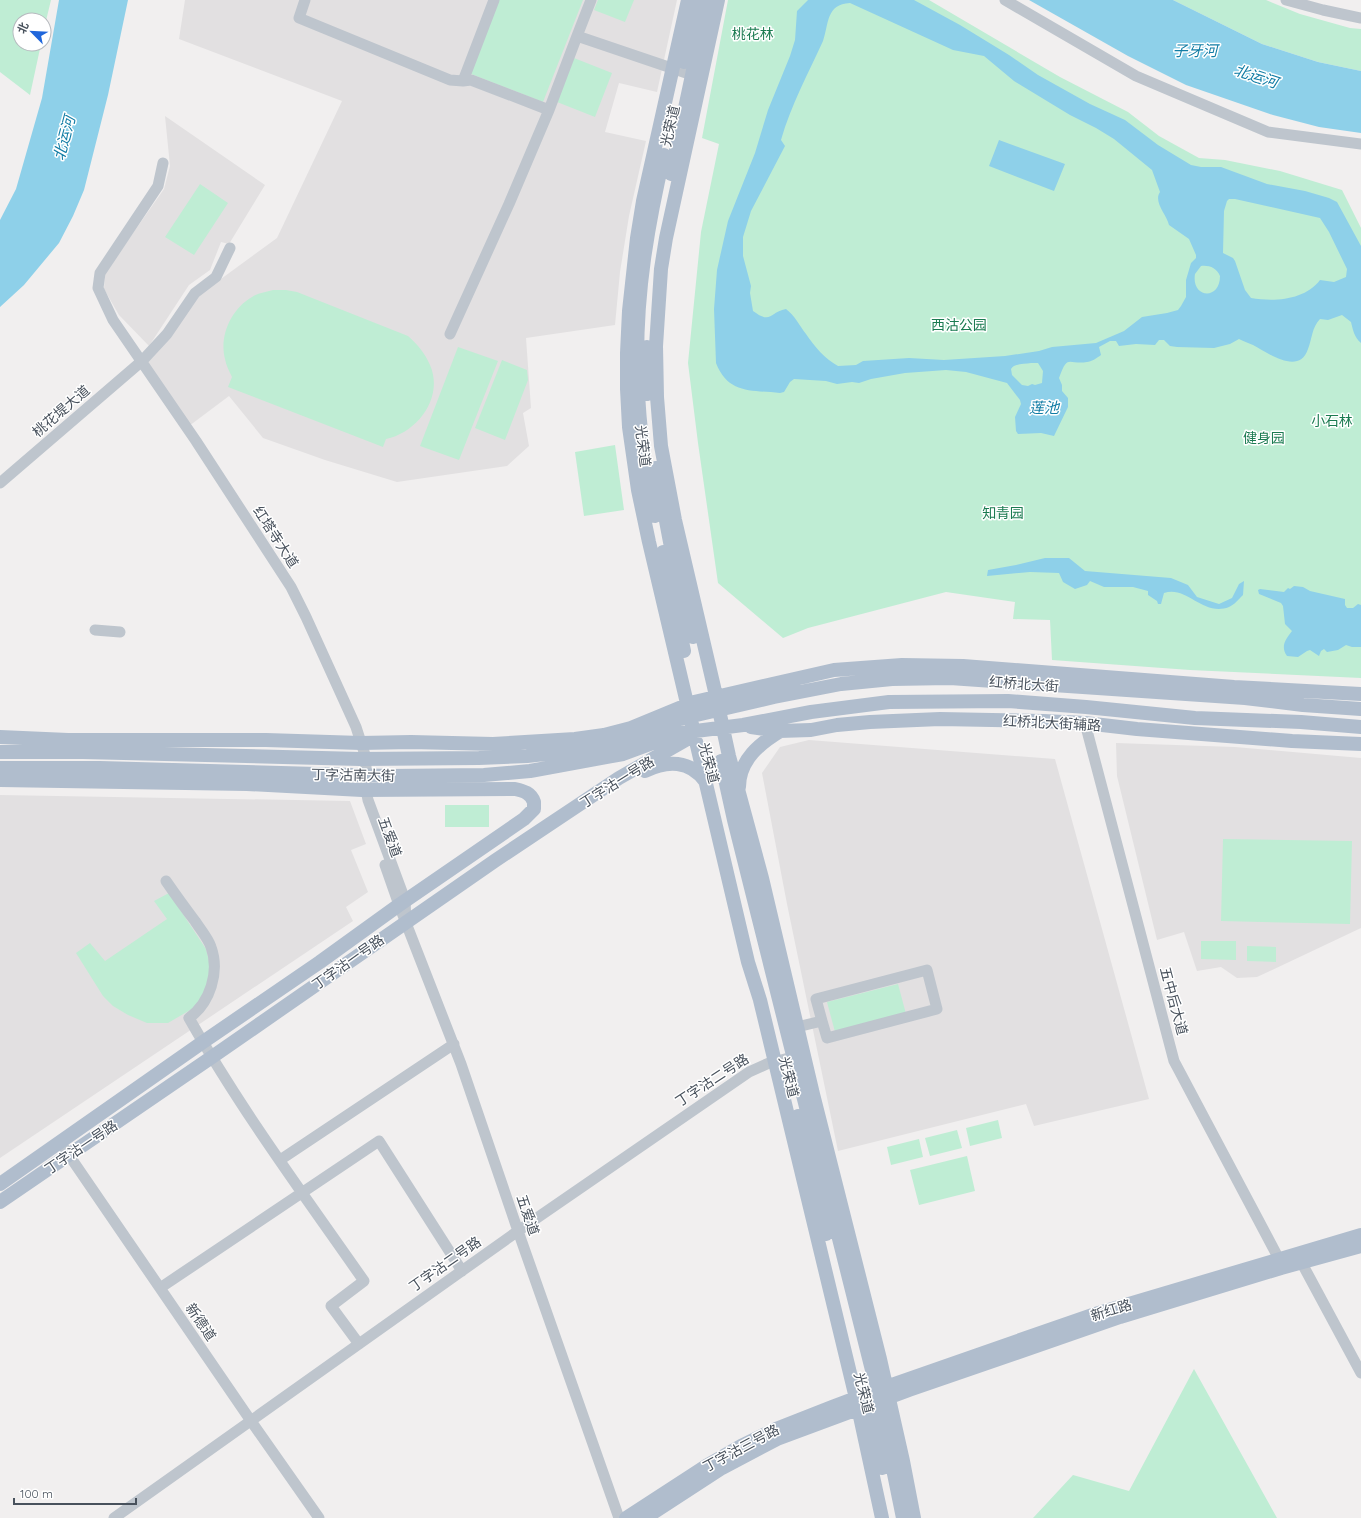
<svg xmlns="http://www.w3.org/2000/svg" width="1361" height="1518" font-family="Quicksand,'Noto Sans SC',sans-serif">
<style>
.education{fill:#e2e0e1}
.green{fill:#bfedd4}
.water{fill:#8ed0e9;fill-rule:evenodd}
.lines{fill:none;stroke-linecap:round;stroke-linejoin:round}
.minor{stroke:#bec5cd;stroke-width:11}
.major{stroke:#b0bdcd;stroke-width:14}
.labels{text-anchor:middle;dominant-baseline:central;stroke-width:3;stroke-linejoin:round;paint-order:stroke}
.park-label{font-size:14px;fill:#1b7b51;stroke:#fff}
.street-label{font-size:14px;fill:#48515c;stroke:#fff}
.water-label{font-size:15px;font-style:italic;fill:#127da5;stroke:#fff}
</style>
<rect width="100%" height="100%" fill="#f1efef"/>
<path class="education" d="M185,0H677L657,92L619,83L605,132L646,141L629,216L620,272L615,325L526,338L531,408L523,413L529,446L507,466L397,482L325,460L263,438L229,396L189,426L141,368L199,295L277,238L342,101L179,39Z
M165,116L265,185L229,244L221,242L210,270L189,285L149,346L119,315L104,289L105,273L164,189L170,166Z
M809,740L1055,759L1149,1099L1034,1126L1026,1104L838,1151L787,904L762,773L780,747Z
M1116,743L1235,747L1361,758V928L1257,977L1237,978L1221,967L1197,971L1184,932L1157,940L1117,776Z
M0,795L350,801L366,844L351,850L368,892L346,907L353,921L0,1158Z"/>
<path class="green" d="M0,0H51L44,29V20H20V44H41L30,95L0,72Z
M494,0H583L543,102L466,72Z
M598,0H634L625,22L594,10Z
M728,0H929L1060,77L1128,112L1159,136L1199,158L1225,160L1280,171L1342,190L1361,228V678L1190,670L1052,660L1050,620L1013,619L1015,602L946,592L808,628L783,638L718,583L698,443L688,363L701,232L719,144L702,138Z
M1173,0H1266L1300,14L1350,28L1361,29V71L1318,62L1262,44Z
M574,58L612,73L595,117L557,102Z
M200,184L228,203L194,255L165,237Z
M273,290H286L297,292L408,336C417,344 425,353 430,365C444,397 418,432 386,439L383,447L228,387L232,377C229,371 226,365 225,359C219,336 231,309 252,297C258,293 266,292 273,290Z
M458,347L498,361L459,460L420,446Z
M502,360L527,370L528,380L505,440L475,428Z
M615,445L624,510L584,516L575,452Z
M445,805H489V827H445Z
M1223,839L1352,841L1350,924L1221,921Z
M169,893L206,949L209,961V976L205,991L197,1006L168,1023H147L128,1015L113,1006L103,996L76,953L90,943L105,961L167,919L154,901Z
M1201,941H1236V960L1201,959Z
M1247,946L1276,947V962L1247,961Z
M898,984L906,1014L835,1032L827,1002Z
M998,1120L1002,1138L970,1146L966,1128Z
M957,1130L962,1148L930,1156L925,1138Z
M919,1139L923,1157L891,1165L887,1147Z
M967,1156L975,1191L919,1205L910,1170Z
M1194,1369L1277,1518H1033L1073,1475L1129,1491Z"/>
<path class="water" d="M59,0H128L108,95L84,190L73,216L59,243L24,285L0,307V220L16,189L42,98Z
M808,0H914L960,25L1009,55L1038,75L1090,104L1125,120L1158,145L1191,165L1201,167H1221L1267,184L1305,191L1329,198L1337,202L1361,246V343C1354,337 1353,330 1351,322L1342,315L1328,320L1320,319C1312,327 1312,339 1308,349C1299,376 1268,353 1253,345C1248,343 1243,341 1239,339L1230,344L1214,348L1177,347L1170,346L1164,340H1159L1155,345L1136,344L1119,346L1116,341H1110L1099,347L1101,355C1097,358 1091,362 1087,362C1068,365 1068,353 1059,378L1062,385V391L1068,398V407L1054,436L1041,433L1018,434L1016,431L1015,417L1021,404L1020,400L1007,383L966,372L946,370L905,373L871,379L859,383L852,382L837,384L826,381L794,379L790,382L784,392L780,393C751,390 728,394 716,363L714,309L717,270L728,221L755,153L768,110L790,56L795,40L797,11ZM850,3L953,50L984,56L1014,81L1070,115L1096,128L1114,139L1152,170L1160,192C1153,202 1167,215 1169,225L1189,239L1196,255V258L1191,263L1186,280V297L1181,306L1178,310L1167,313L1142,317L1124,331L1096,343L1052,347L1039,351L1005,356L944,360L909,358L863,361L856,365L838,366C825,359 814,346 806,334C799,325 795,316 786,309C769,312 772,325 753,311L750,293L751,286L743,256V237L751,211L785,146L781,140C791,105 808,74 823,41C829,24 826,4 850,3ZM1229,199H1235L1320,218L1329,232L1347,269L1346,277L1334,282L1320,280C1305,300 1275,302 1251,298L1245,290L1235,261L1233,258L1223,253L1224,211L1227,201ZM1201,266C1209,265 1217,268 1220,276C1220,301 1191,298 1195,274ZM1031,363H1038L1043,371L1042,383L1035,385L1032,384L1028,386L1022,385L1012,375L1011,369C1015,363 1025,364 1031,363Z
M1029,0H1173L1262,44L1318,62L1361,71V133L1319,127L1273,115L1186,85L1128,56Z
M999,140L1065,164L1054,191L989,166Z
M1045,558H1069L1085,571L1171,578L1188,585L1197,597L1219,604L1232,598L1239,584L1244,581L1243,595C1239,599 1234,605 1229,607C1203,617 1187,585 1164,593L1161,604H1158L1157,601L1148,595V591L1133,587H1104L1090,581L1087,585L1075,589L1063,582L1059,573L1030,572L987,576L988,570L1016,565Z
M1294,586L1303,587L1310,591L1345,599V605L1347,608H1353L1358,604L1361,605V647H1352L1346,645L1338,650L1327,652L1324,649L1321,651L1319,656L1310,650L1307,651L1298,657L1287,656C1280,646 1286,639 1292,631L1285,624L1283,606L1281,603L1259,594L1258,590L1260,589L1284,592L1288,588L1290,589Z"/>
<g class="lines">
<path class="minor" d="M305,0L299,18L450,80L463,81L471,80L549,110
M591,0L577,36L698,77
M1005,0L1136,76L1268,132L1361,144
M1286,0L1323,10L1361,18
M463,81L494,0
M163,163L158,186L100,273L98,288L113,320L196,441L291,587L306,617L356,727L366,758V790L368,800L405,900L406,922
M450,334L509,204L549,110L577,36
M0,483L142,361L167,334L195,293L216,277L230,248
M95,630L120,632
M1085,723L1174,1061L1279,1259L1281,1267
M385,865L399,905L461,1064L518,1231L619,1518
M166,881C175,894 185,908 195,921C200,929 208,938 211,947C220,972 210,1003 189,1018C241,1110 304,1195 364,1281L331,1306L359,1344
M797,1027L822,1021L827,1038L937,1009L927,970L816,999L822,1021
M60,1142L251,1421L319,1518
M280,1160L454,1044
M1298,1256L1361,1373
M160,1288L379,1141L462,1271
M114,1518L518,1231L749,1072L769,1063L801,1055"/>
<path class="major" d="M688,0L643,201L637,238L629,311L627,353V389L629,427L638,490L649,542L748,962L760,1000L856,1398L882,1518
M718,0L666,238L661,269L656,346L657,397L661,446L675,520L714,687L729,756L762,878L813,1094L880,1359L903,1461L914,1518
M684,62L698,0
M671,174L708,0
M647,347L648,394
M656,468L670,542L693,637
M655,516C636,432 632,345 644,259C649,224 656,189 664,155
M663,552L684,651
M751,727L779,731L811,730L837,725L870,722L940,719L1043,721L1085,723L1137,729L1292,741L1361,744
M0,737L68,740H266L361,743L411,742L493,744L575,739L604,735L631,728L694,702L834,670L902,665L963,666L1234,687L1361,694
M0,752H83L360,759L479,758L527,756L598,748L621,743L648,734L679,719L774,697L841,684L892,679L950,678L1245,698L1303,705L1361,709
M721,761L734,820L877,1390L903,1518
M0,768H100L389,776L484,775L530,771L623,754L680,733L743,725L811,712L889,702L1008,701L1086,707L1195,718L1301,722L1361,727
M645,771C667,760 690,760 705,781
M0,780L247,784L362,790L515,789C524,791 531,793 534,802V809L524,819L399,905L320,962L203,1042L0,1184
M739,787C739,760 760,743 782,730
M798,1116L826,1234
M0,1202L212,1057L496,860L619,778L698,733
M868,1410L882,1468
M626,1518L706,1466L741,1446L776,1429L832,1407L877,1390L1092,1315L1361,1235
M645,1518L722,1468L777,1439L909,1390L1120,1317L1281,1268L1361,1246"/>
</g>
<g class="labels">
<g class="park-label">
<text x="753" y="34">桃花林</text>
<text x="959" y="325">西沽公园</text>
<text x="1332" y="421">小石林</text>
<text x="1264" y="438">健身园</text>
<text x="1003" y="513">知青园</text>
</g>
<g class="street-label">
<text transform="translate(670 126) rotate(-77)">光荣道</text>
<text transform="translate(61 411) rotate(-41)">桃花堤大道</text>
<text transform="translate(643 446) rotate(83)">光荣道</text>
<text transform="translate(276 537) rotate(57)">红塔寺大道</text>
<text transform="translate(1024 684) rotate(4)">红桥北大街</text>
<text transform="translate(1052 723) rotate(3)">红桥北大街辅路</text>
<text transform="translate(709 763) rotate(75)">光荣道</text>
<text transform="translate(353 775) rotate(1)">丁字沽南大街</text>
<text transform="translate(617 782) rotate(-32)">丁字沽一号路</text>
<text transform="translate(390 837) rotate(70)">五爱道</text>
<text transform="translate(348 962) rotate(-35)">丁字沽一号路</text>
<text transform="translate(1174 1001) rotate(75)">五中后大道</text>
<text transform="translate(789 1077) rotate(76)">光荣道</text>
<text transform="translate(712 1080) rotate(-33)">丁字沽二号路</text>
<text transform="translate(81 1147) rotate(-34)">丁字沽一号路</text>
<text transform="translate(528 1215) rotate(71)">五爱道</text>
<text transform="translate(445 1264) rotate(-35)">丁字沽二号路</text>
<text transform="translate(1111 1310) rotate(-17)">新红路</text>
<text transform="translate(201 1322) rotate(56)">新德道</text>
<text transform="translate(864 1393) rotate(76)">光荣道</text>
<text transform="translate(741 1448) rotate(-28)">丁字沽三号路</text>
</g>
<g class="water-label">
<text x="1195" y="50">子牙河</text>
<text transform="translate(1256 76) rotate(18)">北运河</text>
<text transform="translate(64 138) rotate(-75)">北运河</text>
<text x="1044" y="407">莲池</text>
</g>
</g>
<g transform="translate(32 32) rotate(294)"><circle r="19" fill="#ffffff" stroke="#b6b9be"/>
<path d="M0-3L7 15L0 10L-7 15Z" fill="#2066db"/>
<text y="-6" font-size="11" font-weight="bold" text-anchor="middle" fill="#48515c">北</text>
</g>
<path d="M14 1498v6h122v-6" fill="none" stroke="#48515c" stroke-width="2"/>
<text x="20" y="1498" font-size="12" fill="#48515c" stroke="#ffffff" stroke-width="3" paint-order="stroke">100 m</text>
</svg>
